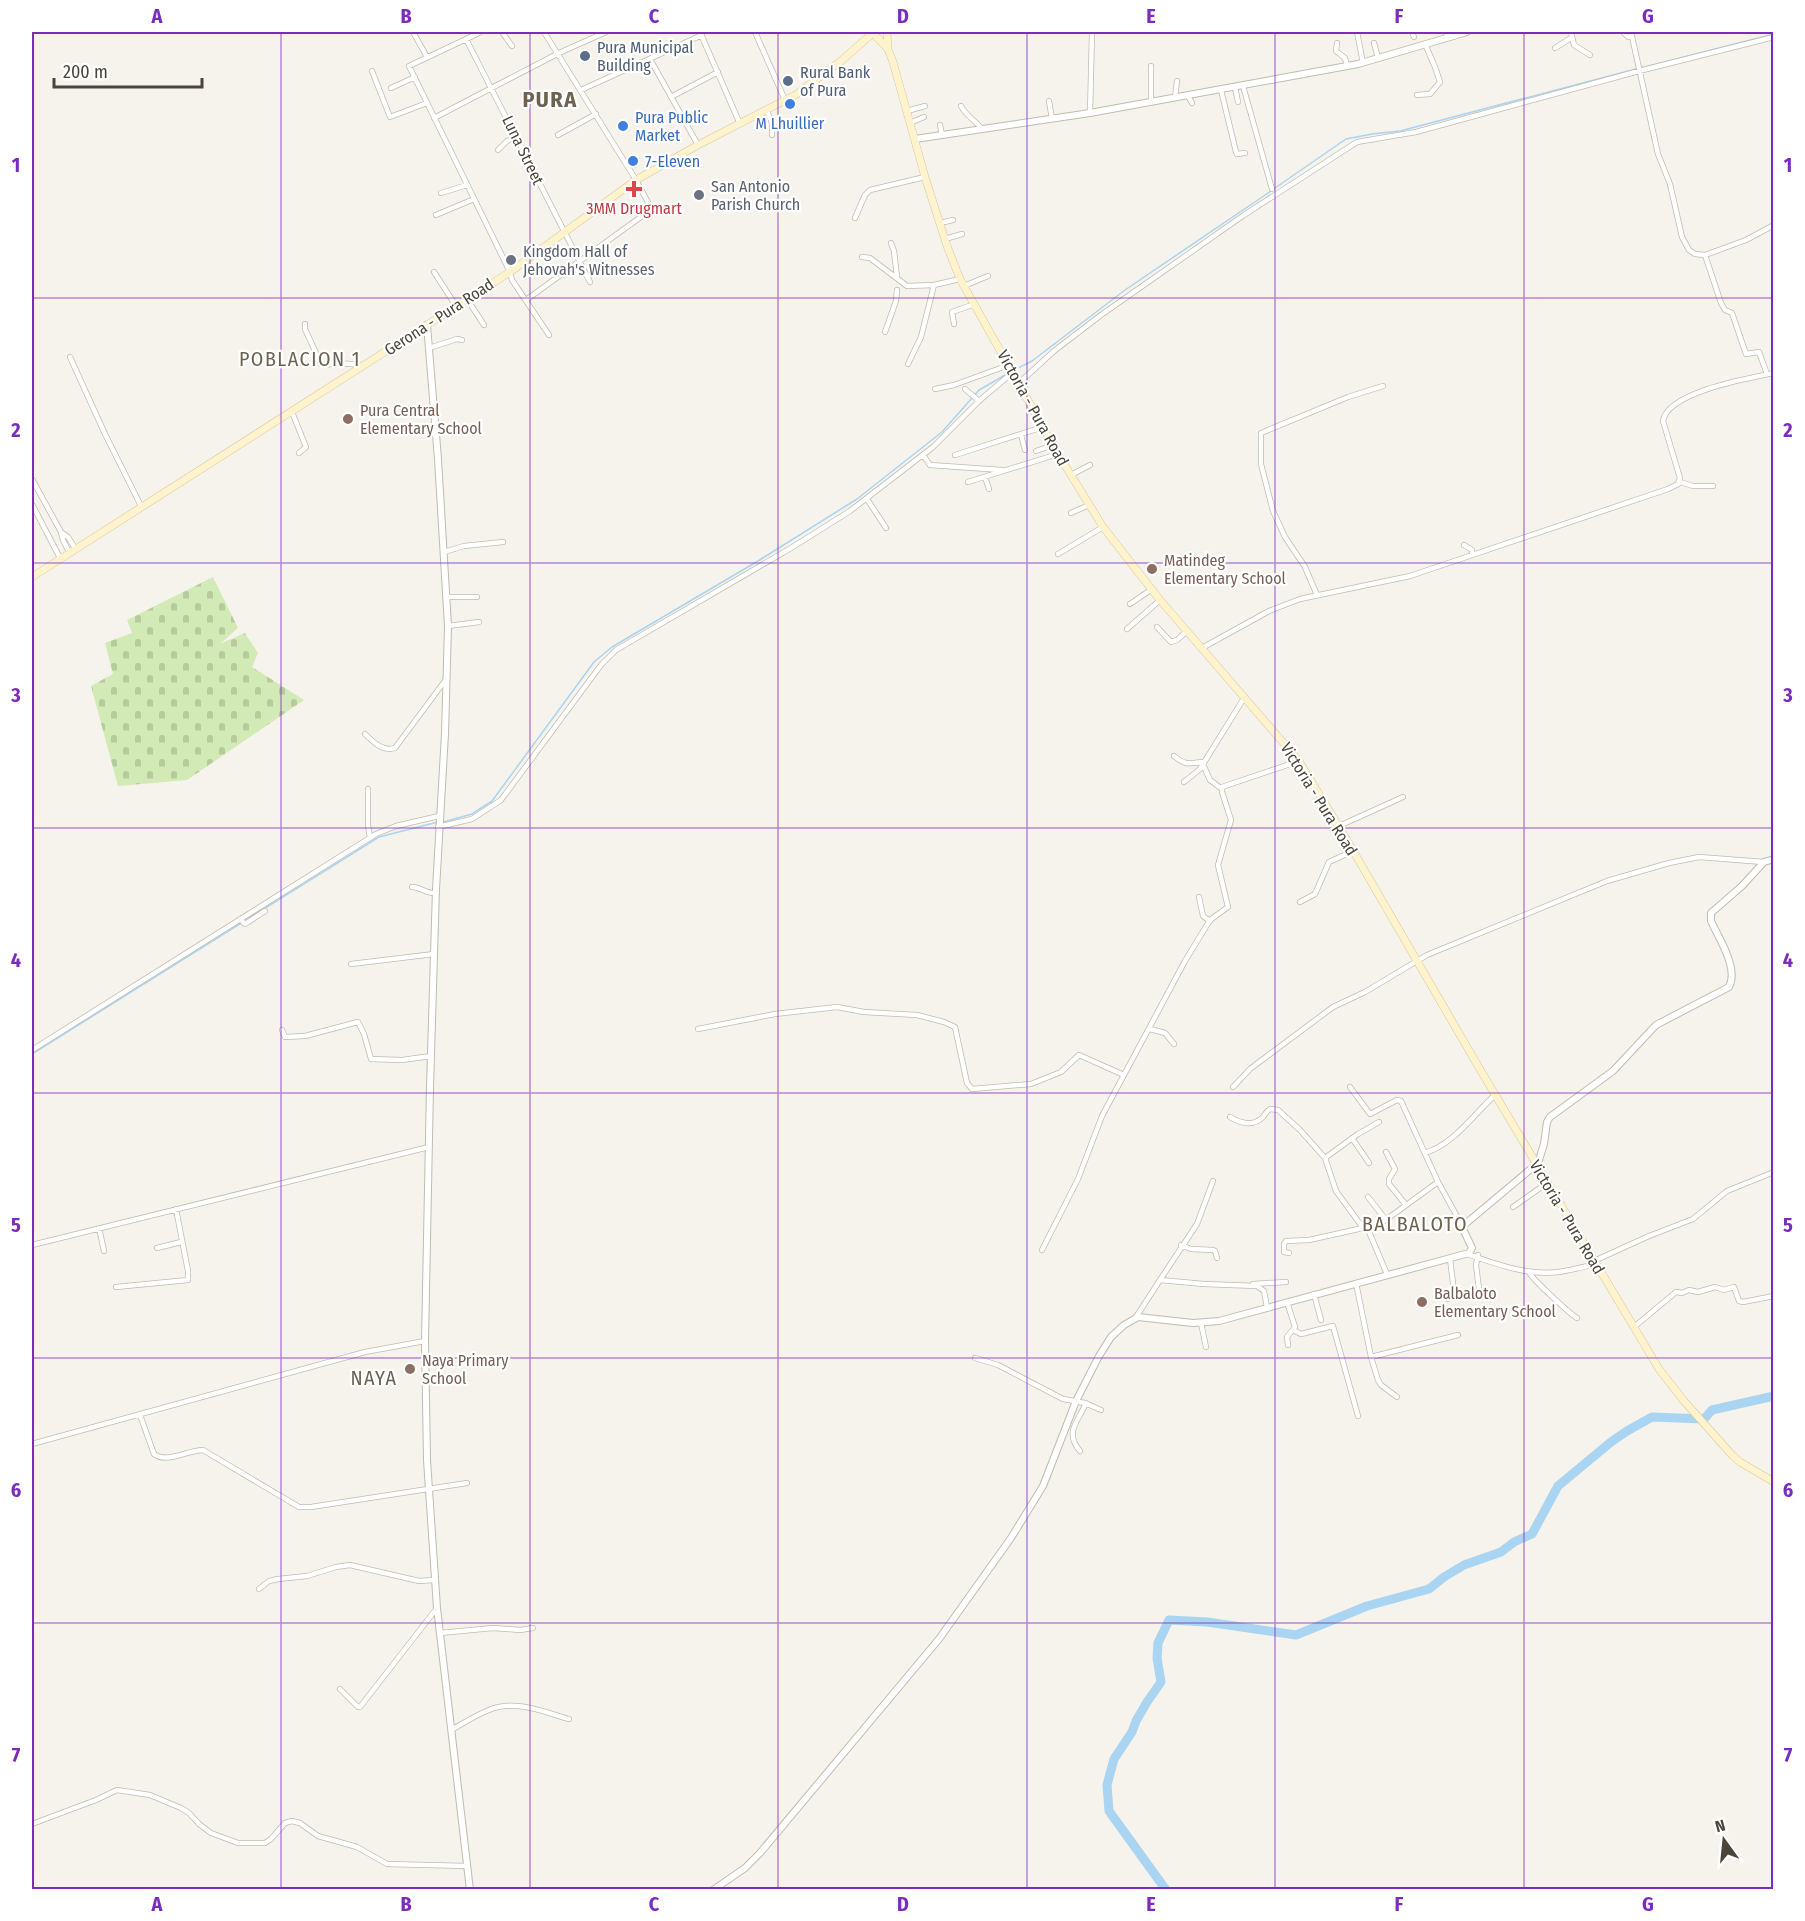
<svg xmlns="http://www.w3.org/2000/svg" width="1805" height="1921" font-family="'Fira Sans Condensed',sans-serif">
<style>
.cemetery{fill:url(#cemetery-stones)}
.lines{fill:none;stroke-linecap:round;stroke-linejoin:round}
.stream{stroke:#a9d4f2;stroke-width:1.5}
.river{stroke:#a9d4f2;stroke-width:9}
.minor-casing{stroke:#c2bbae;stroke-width:6}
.tertiary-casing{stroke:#c2bbae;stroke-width:8}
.secondary-casing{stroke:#d6c79b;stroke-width:8}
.minor{stroke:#fff;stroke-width:4.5}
.tertiary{stroke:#fff;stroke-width:6}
.secondary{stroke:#fff3cd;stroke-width:7}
.grid{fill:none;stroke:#7b2cbf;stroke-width:1.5;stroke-opacity:0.55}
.service-dot{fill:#5c6f8a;stroke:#fff;stroke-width:2}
.shop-dot{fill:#3f7fe0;stroke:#fff;stroke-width:2}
.health-dot{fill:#e0444e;stroke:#fff;stroke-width:2}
.worship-dot{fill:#6b7280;stroke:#fff;stroke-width:2}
.education-dot{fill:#8d6e63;stroke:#fff;stroke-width:2}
.labels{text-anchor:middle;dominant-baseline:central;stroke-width:4.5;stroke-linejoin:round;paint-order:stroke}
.service-label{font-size:16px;fill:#4e5e75;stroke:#fff;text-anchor:start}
.shop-label{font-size:16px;fill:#366cbe;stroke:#fff;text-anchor:start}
.street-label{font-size:16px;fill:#4b4439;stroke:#fff}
.worship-label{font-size:16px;fill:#5b616d;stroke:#fff;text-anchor:start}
.health-label{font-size:16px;fill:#be3a42;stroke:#fff}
.education-label{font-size:16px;fill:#785e54;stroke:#fff;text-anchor:start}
.quarter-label{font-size:20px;letter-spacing:1.5px;fill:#6e6250;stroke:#fff}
.district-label{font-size:22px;font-weight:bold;letter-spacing:1.5px;fill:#6e6250;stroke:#fff}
.neatline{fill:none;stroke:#7b2cbf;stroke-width:2}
.grid-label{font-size:20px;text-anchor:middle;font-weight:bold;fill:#7b2cbf}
</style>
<defs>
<pattern id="cemetery-stones" width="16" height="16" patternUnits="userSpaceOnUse" patternTransform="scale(1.5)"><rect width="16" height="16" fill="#d2eab5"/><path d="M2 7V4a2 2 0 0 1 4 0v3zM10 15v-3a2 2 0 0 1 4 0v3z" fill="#b6ca9c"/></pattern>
</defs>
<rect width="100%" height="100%" fill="#f6f3ec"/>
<path class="cemetery" d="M213,577L238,628L220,644L245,633L258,653L252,667L304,700L187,780L118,786L91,686L113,674L105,643L132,633L127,620Z"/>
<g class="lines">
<path class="stream" d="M1641,68L1774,34
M1275,188L1346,139L1372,134L1400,131L1636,69
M1014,370L1032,361L1125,290L1271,191
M443,822L472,814L492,801L594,662L612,647L758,561L857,499L942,432L979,390L1007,374
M32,1054L379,837L438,822"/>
<path class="river" d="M1166,1890L1109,1811L1107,1785L1114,1759L1132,1732L1136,1721L1147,1702L1161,1682L1157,1658L1158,1643L1169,1620L1207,1622L1296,1635L1367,1606L1429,1589L1444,1577L1464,1565L1501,1552L1514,1542L1532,1534L1558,1486L1611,1442L1627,1431L1652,1417L1704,1419L1712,1410L1774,1396"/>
<defs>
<path id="minor" d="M413,32L427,57
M481,32L409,66L510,272L512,280L549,335
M502,32L512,46
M700,32L740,124
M755,32L785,100
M1357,32L1363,63
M1412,32L1414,37
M1446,32L1448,37
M1571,32L1574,45L1590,55
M1623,32L1628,37H1631
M1631,32L1658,154L1670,184L1682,237L1689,250L1695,254L1705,255L1746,240L1774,225
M466,39L590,282
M1337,43L1336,51L1345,58L1347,66
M1374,43L1378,58
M1555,48L1571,38
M650,59L698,145
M372,71L390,117L427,103
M1243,86L1272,189
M1235,87L1238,102
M391,88L415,77
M581,90L702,35
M1221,90L1236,152L1237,154L1245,153
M1417,95L1430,94L1440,82L1435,67L1425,44
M1188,96L1192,103
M671,97L718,72
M1175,98L1177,81
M1049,101L1052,119
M1151,102V66
M961,106C966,116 976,121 982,129
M767,111L772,123V135
M907,111L925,106
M1090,113L1092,32
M434,118L559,53L606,32
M910,123L924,117
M940,125L942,135
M558,135L596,114
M498,150L507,141L516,137
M441,193L467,185
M436,215L474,199
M855,218L865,195L870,190L925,177
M940,223L953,220
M945,239L962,234
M891,243L894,251L897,277
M1705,255L1721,303L1725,310L1732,313L1746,354L1759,352L1767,374
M862,257L870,258L907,286L934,285
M434,272L456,306
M964,286L988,276
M467,299L484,325
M526,300L649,211L651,208L636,180L544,32
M305,324V329L321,364L324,365L339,363L362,365
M954,324L952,312L975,304
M885,332L896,301L897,290
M429,348L457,339L462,340
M70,357L105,434L141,506
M908,364L921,337L934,285L960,279
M1019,383L1054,351L1101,315L1244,215L1357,142L1416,132L1639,71L1774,37
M935,389L954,385L1009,365
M965,389L979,401
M292,412L306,447L299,453
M1021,435L1025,450
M1036,451L1053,445
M923,455L930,465L1002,470
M955,455L1043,427
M1071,475L1090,465
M985,477L989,489
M32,479L61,532L68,537L75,548
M968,482L1058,454
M1680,482L1693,486H1713
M867,499L886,528
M32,504L60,558
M1071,513L1089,505
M61,533L63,540L69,552
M1464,545L1472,550V555
M444,552L464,546L503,542
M1058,554L1103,527
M1317,595L1305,567L1285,537L1273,511L1261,464V433L1348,397L1383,386
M447,597H477
M1130,604L1152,589
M448,626L479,622
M1157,627L1171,642L1177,640L1187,631
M1127,629L1160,600
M1202,648L1269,611L1300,599L1410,576L1668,489L1678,484L1680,478L1663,421C1667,392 1749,378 1774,373
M365,734C373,742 383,752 395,748L447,678
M1174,756C1185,765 1188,764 1202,762L1210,780L1222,789
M1184,782L1200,769L1244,698
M368,789V825L370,838
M1339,826L1403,797
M438,827L472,819L501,800L601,665L616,650L791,548L850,511L933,447L979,401L1013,372
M412,887C421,887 426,894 436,893
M1199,897L1203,916L1210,921
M1300,902L1315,894L1329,862L1353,851
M240,919L245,924L265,911
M351,964L434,954
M698,1029L775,1014L837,1007L864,1012L917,1015L944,1022L955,1027L967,1083L972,1089L1031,1084L1061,1072L1079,1055L1124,1075
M1150,1029L1165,1033L1174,1044
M282,1030L285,1037L305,1036L358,1022L364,1034L371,1059L402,1060L431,1056
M32,1050L376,834L396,826L439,816
M1233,1087L1250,1069L1333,1007L1365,992L1427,955L1607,881L1669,863L1699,857L1764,862
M1350,1087L1370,1114L1397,1100L1401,1101L1438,1182
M1230,1117C1240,1123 1253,1127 1263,1117C1265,1114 1267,1111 1270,1109L1278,1110L1300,1130L1325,1158L1336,1191L1361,1225L1369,1232
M1352,1138L1369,1163
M1386,1152L1395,1169L1389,1179V1184L1406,1205
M1425,1153C1454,1144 1473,1115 1495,1095
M1325,1158L1358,1134L1379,1122
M1368,1197L1386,1220
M1513,1207L1547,1183
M99,1228L104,1251
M32,1245L429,1147
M1181,1245L1191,1249L1213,1250L1215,1251L1217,1258
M157,1248L181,1242
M1042,1250L1078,1179L1102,1116L1185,961L1210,920L1228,907L1218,865L1231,820L1222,792V787L1299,761
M1289,1253L1284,1252V1244L1286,1241L1309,1240L1363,1228
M1467,1254C1497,1264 1527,1276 1559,1272C1571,1270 1583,1267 1596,1264
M1478,1255L1476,1265L1480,1297
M1594,1261L1649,1236L1693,1219L1727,1191L1774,1172
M1529,1272C1531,1278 1569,1313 1577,1318
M1387,1274L1369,1232L1438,1182L1463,1227
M1160,1280L1197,1224L1213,1181
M1356,1283L1371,1357L1378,1380L1381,1385L1397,1397
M1253,1284L1286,1282
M116,1287L188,1280V1271L176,1209
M1314,1294L1321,1320
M1448,1299L1454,1291L1450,1259
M1287,1302L1295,1327L1287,1337L1288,1345
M1136,1317L1160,1280L1204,1284L1257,1286L1264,1291L1267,1307
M1201,1323L1206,1347
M1634,1327L1676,1292L1682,1293L1689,1290L1698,1292L1715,1287L1724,1290L1734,1287L1739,1301L1743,1302L1774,1296
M1293,1330L1301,1334L1333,1326L1358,1416
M1371,1357L1458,1335
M975,1358L998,1365L1063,1399L1085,1403L1101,1410
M140,1415L154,1454C167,1464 188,1450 203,1450L299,1507H311L467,1483
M32,1444L365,1352L425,1341
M1080,1451C1064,1432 1078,1422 1086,1403
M259,1589L269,1581L278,1579L307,1576L336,1567L350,1565L419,1581L435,1580
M440,1633L493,1628L520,1630L533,1628
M340,1689L358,1707H360L437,1608
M451,1730C464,1723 476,1715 489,1710C515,1699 544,1712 569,1719
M32,1824L96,1800L117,1790L150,1795L181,1808L189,1813L199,1824L211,1833L238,1843H265L271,1839L285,1823L292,1821L300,1823L318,1836L357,1847L387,1864L467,1866"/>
<path id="tertiary" d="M915,139L1090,113L1358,64L1467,32
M427,325L438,459L448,626L445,734L436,889L430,1087L425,1341L427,1460L437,1608L470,1890
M713,1890L745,1868L760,1853L939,1639L1011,1538L1043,1486L1076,1401L1099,1356L1111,1337L1124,1325L1138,1317L1193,1323L1219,1321L1469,1253L1472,1248L1463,1229L1464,1225L1538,1163L1544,1144L1547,1122L1550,1117L1613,1071L1656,1025L1729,987C1739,968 1719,939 1711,921V913L1742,886L1764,862L1774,859"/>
<path id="secondary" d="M872,32L888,49L893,62L925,177L947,246L960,279L1058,454L1103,527L1160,600L1299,761L1348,842L1478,1066L1659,1369L1684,1401L1732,1455L1740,1462L1774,1482
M887,32L888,49
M32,577L510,272L636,180L698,145L797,94L841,61L874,32"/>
</defs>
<use href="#minor" class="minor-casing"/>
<use href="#tertiary" class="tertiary-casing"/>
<use href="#secondary" class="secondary-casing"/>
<use href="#minor" class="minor"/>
<use href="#tertiary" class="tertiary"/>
<use href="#secondary" class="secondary"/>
</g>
<path class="grid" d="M281,32V1890M530,32V1890M778,32V1890M1027,32V1890M1275,32V1890M1524,32V1890M32,298H1774M32,563H1774M32,828H1774M32,1093H1774M32,1358H1774M32,1623H1774"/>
<g class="service-dot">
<circle cx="585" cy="56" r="6"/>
<circle cx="788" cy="81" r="6"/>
</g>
<g class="shop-dot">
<circle cx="790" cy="104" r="6"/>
<circle cx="623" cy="126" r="6"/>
<circle cx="633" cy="161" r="6"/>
</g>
<path class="health-dot" d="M631 180h6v6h6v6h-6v6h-6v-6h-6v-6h6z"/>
<g class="worship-dot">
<circle cx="699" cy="195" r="6"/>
<circle cx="511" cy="260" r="6"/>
</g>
<g class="education-dot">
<circle cx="348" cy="419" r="6"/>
<circle cx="1152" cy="569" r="6"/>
<circle cx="1422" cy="1302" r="6"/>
<circle cx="410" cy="1369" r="6"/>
</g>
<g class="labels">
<g class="service-label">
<text x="597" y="47">Pura Municipal<tspan x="597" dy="18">Building</tspan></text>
<text x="800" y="72">Rural Bank<tspan x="800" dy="18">of Pura</tspan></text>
</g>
<g class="shop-label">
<text x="635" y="117">Pura Public<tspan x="635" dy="18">Market</tspan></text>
<text x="790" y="123" text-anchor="middle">M Lhuillier</text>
<text x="645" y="161">7-Eleven</text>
</g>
<g class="street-label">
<text transform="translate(523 150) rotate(64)">Luna Street</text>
<text transform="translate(439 317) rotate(-33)">Gerona - Pura Road</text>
<text transform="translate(1033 408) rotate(61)">Victoria - Pura Road</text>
<text transform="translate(1319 799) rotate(58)">Victoria - Pura Road</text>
<text transform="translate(1567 1217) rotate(59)">Victoria - Pura Road</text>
</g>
<g class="worship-label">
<text x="711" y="186">San Antonio<tspan x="711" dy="18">Parish Church</tspan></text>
<text x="523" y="251">Kingdom Hall of<tspan x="523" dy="18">Jehovah's Witnesses</tspan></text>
</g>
<g class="health-label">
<text x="634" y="208">3MM Drugmart</text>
</g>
<g class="education-label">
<text x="360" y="410">Pura Central<tspan x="360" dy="18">Elementary School</tspan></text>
<text x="1164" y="560">Matindeg<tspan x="1164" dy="18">Elementary School</tspan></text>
<text x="1434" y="1293">Balbaloto<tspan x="1434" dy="18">Elementary School</tspan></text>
<text x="422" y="1360">Naya Primary<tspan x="422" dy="18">School</tspan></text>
</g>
<g class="quarter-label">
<text x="300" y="359">POBLACION 1</text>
<text x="1415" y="1224">BALBALOTO</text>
<text x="374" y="1378">NAYA</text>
</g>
<g class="district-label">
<text x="550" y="99">PURA</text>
</g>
</g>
<rect width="1805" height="1921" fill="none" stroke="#ffffff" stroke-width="66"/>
<g transform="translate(1724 1840) rotate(345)" stroke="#ffffff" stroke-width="4.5" paint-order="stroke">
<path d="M0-4.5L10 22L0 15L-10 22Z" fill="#4b4439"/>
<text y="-9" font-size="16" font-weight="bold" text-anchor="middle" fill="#4b4439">N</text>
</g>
<path d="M54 78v9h148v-9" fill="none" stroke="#4b4439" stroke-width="3"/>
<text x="63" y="78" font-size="18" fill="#4b4439" stroke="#ffffff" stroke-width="4.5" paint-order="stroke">200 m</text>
<rect x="33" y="33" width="1739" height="1855" class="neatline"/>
<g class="grid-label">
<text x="157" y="23">A</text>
<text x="406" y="23">B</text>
<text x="654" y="23">C</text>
<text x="903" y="23">D</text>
<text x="1151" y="23">E</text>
<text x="1399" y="23">F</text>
<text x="1648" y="23">G</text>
<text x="16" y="172">1</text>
<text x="1788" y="172">1</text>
<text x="16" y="437">2</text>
<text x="1788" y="437">2</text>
<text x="16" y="702">3</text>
<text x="1788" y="702">3</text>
<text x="16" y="967">4</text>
<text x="1788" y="967">4</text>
<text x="16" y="1232">5</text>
<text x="1788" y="1232">5</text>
<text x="16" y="1497">6</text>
<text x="1788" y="1497">6</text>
<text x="16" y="1762">7</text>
<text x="1788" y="1762">7</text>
<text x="157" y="1911">A</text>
<text x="406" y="1911">B</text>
<text x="654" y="1911">C</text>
<text x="903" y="1911">D</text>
<text x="1151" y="1911">E</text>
<text x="1399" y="1911">F</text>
<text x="1648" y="1911">G</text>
</g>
</svg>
